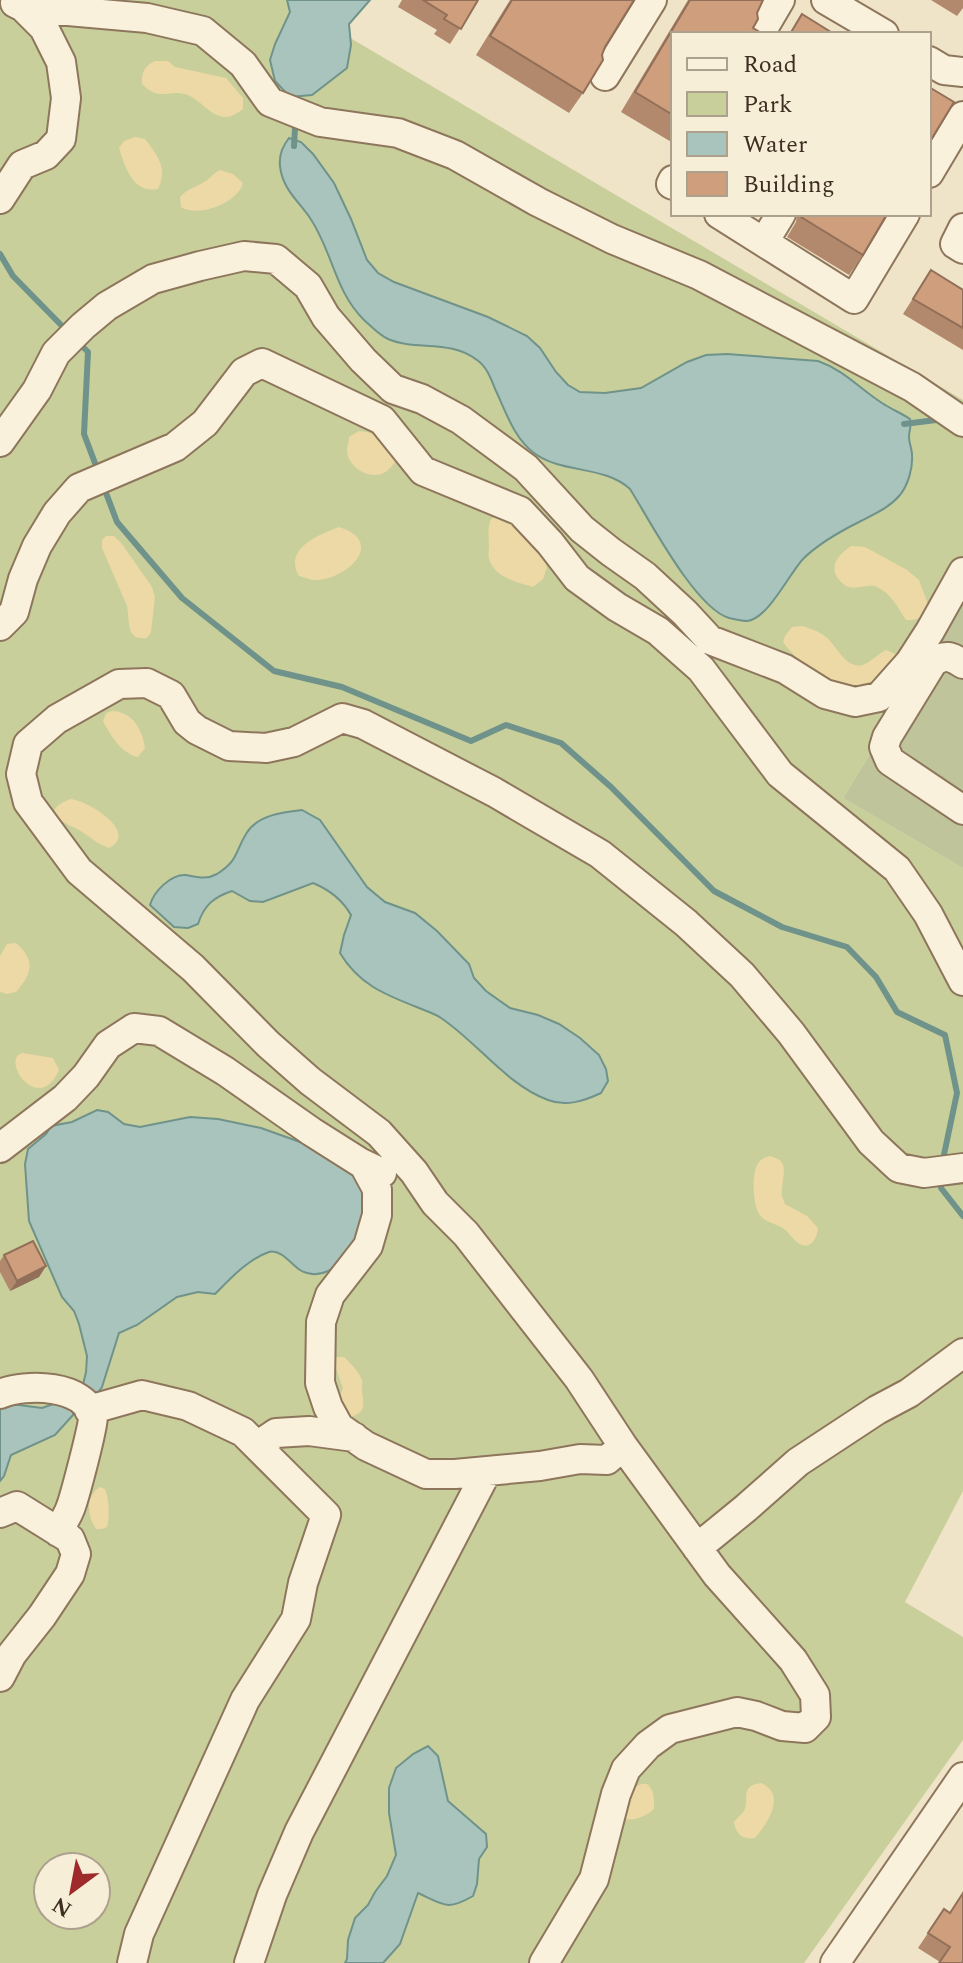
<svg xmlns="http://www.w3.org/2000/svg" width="963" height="1963" font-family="Spectral,serif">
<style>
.green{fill:#c9cf9b;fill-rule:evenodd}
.sand{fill:#ecd9a5}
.cemetery{fill:#bfc49a}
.water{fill:#a9c4bc;stroke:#6f938a;stroke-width:2}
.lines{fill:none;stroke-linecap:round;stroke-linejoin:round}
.stream{stroke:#6f938a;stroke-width:6}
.minor-casing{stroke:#8d765c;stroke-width:32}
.minor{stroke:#faf1dc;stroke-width:28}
.wall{fill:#b2896c}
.shaded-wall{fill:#916f58}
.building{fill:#cf9f7d;stroke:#916f58;stroke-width:2}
</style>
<rect width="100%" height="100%" fill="#f0e4c8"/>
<path class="green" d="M0,0H286L963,400V603L843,798L963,868V1491L905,1602L963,1637V1740L804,1963H0ZM48,1867H96V1915H48Z"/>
<path class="sand" d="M155,61H168L175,67L226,78L243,98V109C236,114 229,119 220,116C208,113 200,100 188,95C168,88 161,103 142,84C141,72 145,66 155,61Z
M135,137L145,139C158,156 168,168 158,189C133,194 125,167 119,148L124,141Z
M220,170L233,174L243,183C238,203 198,218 181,207L180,197C190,187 193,189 204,182C210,179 212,174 220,170Z
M359,431C379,433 389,441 396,461C393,464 391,468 387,471C372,482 347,468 347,450C347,446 349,442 349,437Z
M502,514L514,519L541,554L547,567L543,579L533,587C518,583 494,577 489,559C488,556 489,549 489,546C489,535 487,529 491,519Z
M339,527C388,542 345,582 312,580C308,579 304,577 299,576C283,549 318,535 339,527Z
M106,536H114L122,544L152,587L155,597L151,632L147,638C125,641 130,620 127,606L102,548V540Z
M851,546L865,547L907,570L919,580L929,607C922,617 918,621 906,620C898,608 891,593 877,587C868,583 856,591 846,586C844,585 838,579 837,577C829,564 841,553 851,546Z
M803,626C811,629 819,631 826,637C837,646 847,672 865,664C872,661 878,654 886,650L895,654L897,665L883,684C875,685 866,688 858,688C832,689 797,662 783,642L785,636L792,627Z
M112,711C133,712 142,729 145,748L138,757C122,754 110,735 103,721L106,713Z
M70,799C87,800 140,832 109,848C97,844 89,836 79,830C70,825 61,822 54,815C54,805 62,803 70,799Z
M16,943C36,960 32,974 16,992L7,994L0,992V956L7,944Z
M22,1053L53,1058L59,1070C39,1116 0,1060 22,1053Z
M770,1156C791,1161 782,1175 782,1190C781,1196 783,1198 785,1204L807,1216L818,1228C817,1239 810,1251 798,1243C792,1239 789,1232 784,1229C776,1223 763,1223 758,1212C753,1202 751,1171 759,1162C762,1158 765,1158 770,1156Z
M337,1357H344C349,1362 358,1370 361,1378C364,1384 361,1385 362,1392C364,1405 366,1414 349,1417L337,1403L343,1388L334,1363Z
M100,1487L105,1489C109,1499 110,1516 107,1527L102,1529H96C87,1516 85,1496 100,1487Z
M761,1783C787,1794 768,1823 755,1838C742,1840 736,1834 734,1822C737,1818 741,1815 744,1811C750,1798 739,1786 761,1783Z
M641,1784H647C655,1791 654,1799 654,1809C646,1816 635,1821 625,1819L622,1815L630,1790Z"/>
<path class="cemetery" d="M963,603V868L843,798Z"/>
<path class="water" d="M287,0H370L349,24L351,45L347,68L312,95L290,97L275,81L270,60L275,44L290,12Z
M289,138L301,142L313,154L334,183L351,219L367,260L378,273L394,282L488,317L527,336L540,348L556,372L568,385L580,392L605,393L641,388L687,362L706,355L727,354L818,361C844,370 860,389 882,403C891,409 901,413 910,419C912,426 909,430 909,437C909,443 912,449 912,455C913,468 908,485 900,495C889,508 874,514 859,522C839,532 819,543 803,559C789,574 768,619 747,621C742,621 734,619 729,618C695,608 649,519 630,489C604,465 562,474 534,453C514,438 506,412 496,391C491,379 487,367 477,360C451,339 415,351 388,339C379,335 372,327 364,320C334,290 333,252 310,218C300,203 285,191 281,172C278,160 281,148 289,138Z
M302,810L320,820L367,887L385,902L415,913L437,931L469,964L474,978L486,991L510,1008L538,1015L559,1024L580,1038L599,1055L606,1069L608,1081L601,1093C584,1101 566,1107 548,1100C507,1085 477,1042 441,1018C434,1013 426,1011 419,1008C386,995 359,985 340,953L344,935L351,915C342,899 330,890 313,883L263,902L250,901L232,891C214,897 204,905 198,924L188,928L174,927L150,905C154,891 171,874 186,875C198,877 206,880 217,874C238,861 235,852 246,834C257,815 283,812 302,810Z
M97,1110L108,1112L124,1124L140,1127L190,1117L218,1119L261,1128L300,1142L351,1168L367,1190C365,1203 366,1228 360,1239C350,1259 323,1284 300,1270C291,1264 281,1249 269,1252C248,1259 230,1279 215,1294L198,1292L177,1297L137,1325L119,1333L102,1387L92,1401L81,1393L86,1372L87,1356L79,1324L74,1311L62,1297L29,1221L25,1164L28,1149L46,1134L51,1126L72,1122Z
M65,1400L73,1404V1415L55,1435L11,1455L4,1476L0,1481V1405L3,1403L42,1408Z
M428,1746L438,1756L448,1801L486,1834L487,1847L479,1859L477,1884L473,1896C447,1911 444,1905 418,1893L400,1944L383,1963H345L347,1959L348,1940L355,1918L368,1905L375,1892L387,1876L396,1855L389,1813V1788L396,1768L413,1754Z"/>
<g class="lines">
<path class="stream" d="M294,146L295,128
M0,254L13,276L66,330
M77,341L88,352L84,434L98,471
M904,424L936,420
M103,485L117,522L182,598L274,671L342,687L471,741L506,725L561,743L611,787L714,891L782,927L847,947L876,977L897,1012L945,1035L957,1093L942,1164
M941,1179V1188L963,1216"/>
<defs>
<path id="minor" d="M826,0L884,34
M23,7L147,18L203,31L243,64L270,102L320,122L398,133L455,155L538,202L612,239L699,275L912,387L963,422
M760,34L780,0
M929,61L944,70L963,72
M605,76L652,0
M929,173L963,116
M673,180L671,184L673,185
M0,199L22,165L46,155L61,139L66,98L61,62L44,28L23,7L15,3
M719,214L854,299L905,214
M963,228L955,244L963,249
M764,242L781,214
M0,442L37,390L56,353L83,326L107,306L153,279L200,266L244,256L276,259L308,286L326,317L363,360L393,389L422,399L461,420L526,468L582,529L611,552L645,576L685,613L710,640L785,669L825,694L855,702L879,697L910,662L930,631L963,572
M0,626L14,612L23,579L37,546L57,513L79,488L175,447L205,423L244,372L262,363L382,420L423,471L520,511L550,543L577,578L617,607L658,631L701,669L780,774L897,869L928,914L963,981
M963,664C951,656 945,654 933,662L887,737L884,747L890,761L899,767L963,810
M0,1148L65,1098L86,1076L108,1045L134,1028L159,1031L225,1071L312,1132L361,1163L382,1173
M364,1165L377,1189V1215L368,1246L330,1295L321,1322L320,1383L328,1407L339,1427L366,1446L426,1474H455L540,1466L580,1459L607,1460L623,1446
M0,1394C25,1383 86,1384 93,1418C94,1423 74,1500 70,1509C67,1517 62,1524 58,1532
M89,1410L142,1395L188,1406L243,1432L326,1515L303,1583L296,1619L245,1700L139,1934L132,1963
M257,1446L276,1433L309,1431L354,1437
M0,1513L17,1506L70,1539L76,1554L70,1574L42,1616L12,1654L0,1677
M697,1548L746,1508L798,1462L877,1410L909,1393L963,1353
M249,1963L272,1895L299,1832L487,1471
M544,1963L594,1879L616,1794L626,1769L648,1745L670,1729L737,1712L756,1716L782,1726L805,1728L816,1717L815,1695L793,1660L717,1575L623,1446L579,1379L466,1234L435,1203L414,1172L379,1133L310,1081L268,1044L193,968L79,871L28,802L21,774L28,744L57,719L119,684L147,683L171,695L187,722L197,730L229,746L266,748L294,742L342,718L363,724L494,792L600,854L686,923L742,975L791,1033L871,1142L899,1168L924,1173L963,1168
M835,1963L963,1777"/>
</defs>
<use href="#minor" class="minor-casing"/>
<use href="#minor" class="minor"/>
</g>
<path class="wall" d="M402,0H478L450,44L434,34L437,30L398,7Z
M510,0H634L605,47L583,93L569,113L476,55Z
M688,0H763L759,6L753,28L673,34V143L621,112Z
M931,0H963V8L957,16Z
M797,214H887L863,255L849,275L787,237L796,222Z
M931,270L963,290V350L903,314Z
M4,1255L46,1266L39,1277L10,1291L0,1272V1261Z
M944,1909L963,1963L940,1962L918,1948Z"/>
<path class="shaded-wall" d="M46,1266L39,1277L10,1291L17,1281Z"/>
<path class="building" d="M423,0H478L461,29L444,19L447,15Z
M512,0H634L605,47L602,55L603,60L583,93L490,36Z
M690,0H763L757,13L758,19L753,28L763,34H673V115L635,92Z
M802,14L834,34H790Z
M929,87L954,102L929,143Z
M803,214H887L863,255L801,217Z
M931,270L963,290V328L913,299Z
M33,1241L46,1266L17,1281L4,1255Z
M963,1893V1963H939L950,1947L928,1933L944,1909L950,1913Z"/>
<rect x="671" y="32" width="260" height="184" fill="#f7eed8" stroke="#ada18e" stroke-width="2"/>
<rect x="687" y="58" width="40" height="12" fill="#faf1dc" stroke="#ada18e" stroke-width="2"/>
<text x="743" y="72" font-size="24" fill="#3d2e20">Road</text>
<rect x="687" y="92" width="40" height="24" fill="#c9cf9b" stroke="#ada18e" stroke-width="2"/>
<text x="743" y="112" font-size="24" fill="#3d2e20">Park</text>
<rect x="687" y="132" width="40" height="24" fill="#a9c4bc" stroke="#ada18e" stroke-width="2"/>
<text x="743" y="152" font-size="24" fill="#3d2e20">Water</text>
<rect x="687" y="172" width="40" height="24" fill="#cf9f7d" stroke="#ada18e" stroke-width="2"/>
<text x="743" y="192" font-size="24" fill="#3d2e20">Building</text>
<g transform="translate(72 1891) rotate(212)"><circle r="38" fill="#f7eed8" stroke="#ada18e" stroke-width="2"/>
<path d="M0-6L14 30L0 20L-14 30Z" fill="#9e2a2b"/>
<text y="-12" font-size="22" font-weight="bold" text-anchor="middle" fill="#3d2e20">N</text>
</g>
</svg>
